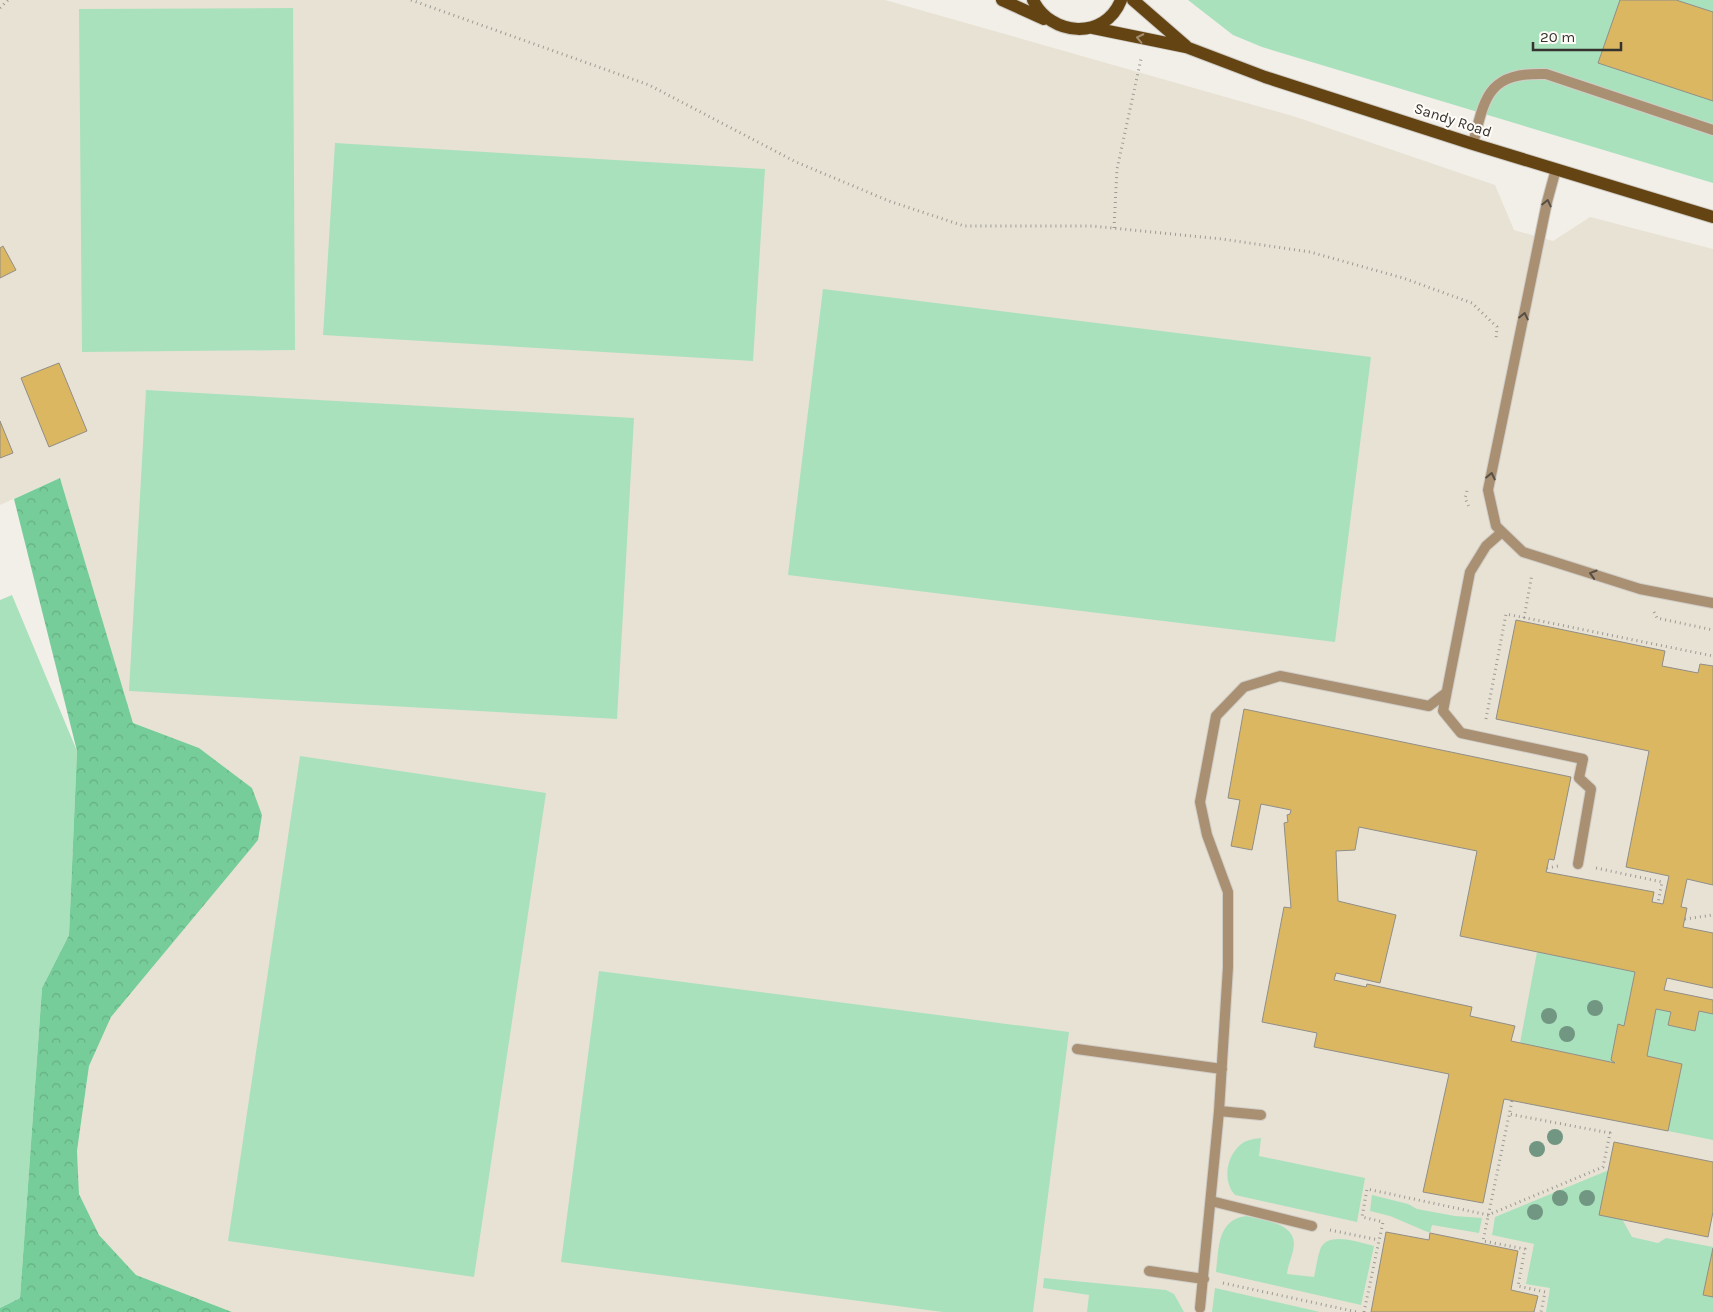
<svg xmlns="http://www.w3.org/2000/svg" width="1713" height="1312" font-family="Karla,sans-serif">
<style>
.built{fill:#e8e2d4}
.grass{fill:#a9e1bd}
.forest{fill:url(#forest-crowns)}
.building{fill:#dbb761;stroke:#918e88;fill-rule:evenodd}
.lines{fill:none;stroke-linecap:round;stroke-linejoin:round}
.service-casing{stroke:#d0cdc7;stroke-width:12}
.primary-casing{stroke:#d0cdc7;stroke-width:14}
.path{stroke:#9c9a95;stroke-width:3;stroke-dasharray:1 4;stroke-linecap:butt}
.service{stroke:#a99073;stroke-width:10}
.primary{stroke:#654414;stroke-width:12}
.tree{fill:#719681}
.oneway{stroke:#a38e6f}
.oneway2{stroke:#574f44}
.labels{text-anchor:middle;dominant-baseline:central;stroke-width:4;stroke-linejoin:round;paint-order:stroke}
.street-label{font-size:15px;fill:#343330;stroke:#fffcf7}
</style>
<defs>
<pattern id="forest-crowns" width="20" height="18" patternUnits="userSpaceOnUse" patternTransform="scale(1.25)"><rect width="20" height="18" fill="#76cd99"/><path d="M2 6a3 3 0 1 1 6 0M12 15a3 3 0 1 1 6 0" fill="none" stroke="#67b084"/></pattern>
</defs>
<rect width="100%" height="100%" fill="#f2efe8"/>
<path class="built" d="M0,0H885L1296,117L1495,185L1514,230L1553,241L1590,217L1713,249V1312H232L136,1275L99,1235L79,1194L77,1151L89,1066L111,1017L258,840L252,788L199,748L133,723L60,478L0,505Z"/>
<path class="grass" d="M1188,0H1713V183L1262,47L1233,35Z
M293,8L295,350L82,352L79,9Z
M335,143L765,169L753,361L323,335Z
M823,289L1371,357L1335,642L788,575Z
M146,390L634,418L617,719L129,691Z
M12,595L77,751L69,935L42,988L20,1298L0,1308V600Z
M300,756L546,793L474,1277L228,1241Z
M1537,952L1635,972L1624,1026L1618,1025L1611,1060L1615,1063L1520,1043Z
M599,971L1069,1032L1033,1312H943L561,1262Z
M1656,1009L1671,1012L1668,1025L1695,1031L1699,1011L1713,1014V1140L1668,1131L1682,1064L1647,1056Z
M1261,1138L1259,1156L1365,1178L1357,1222L1235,1195C1223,1182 1226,1159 1238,1147C1244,1140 1253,1139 1261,1138Z
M1609,1170L1622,1219L1632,1237L1658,1243L1666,1238L1713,1247L1704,1294L1713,1297V1312H1546L1550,1288L1526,1284L1534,1244L1492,1235L1495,1217Z
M1372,1195L1408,1204L1417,1209L1455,1216L1482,1218L1479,1233L1432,1225L1430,1233L1390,1216L1370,1211Z
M1246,1216C1261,1220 1293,1222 1294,1243C1294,1253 1288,1264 1287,1274L1314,1277C1316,1269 1317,1258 1320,1250C1327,1230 1360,1243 1374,1246L1361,1305L1216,1272C1219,1248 1217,1220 1246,1216Z
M1044,1278L1166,1290L1174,1294L1184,1312H1087L1089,1295L1043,1288Z
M1215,1288L1320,1312H1212Z"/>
<path class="forest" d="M60,478L133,723L199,748L252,788L262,815L258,840L111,1017L89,1066L77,1151L79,1194L99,1235L136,1275L232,1312H0V1308L20,1298L42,988L69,935L77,751L14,499Z"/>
<path class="building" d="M1620,0H1676L1713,12V101L1598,63Z
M3,246L16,270L0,278V248Z
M59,363L87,431L49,447L21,378Z
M0,421L13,453L0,458Z
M1516,620L1665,651L1662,666L1698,673L1700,664L1713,666V885L1687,879L1681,907L1687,908L1683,927L1713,933V988L1667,978L1664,990L1713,1000V1014L1699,1011L1695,1031L1668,1025L1671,1012L1656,1009L1647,1056L1682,1064L1668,1131L1504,1099L1483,1203L1423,1192L1449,1074L1314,1047L1317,1033L1262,1022L1284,907L1291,908L1284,823L1288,822L1287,815L1290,814L1291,810L1261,804L1252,850L1231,846L1240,800L1228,798L1244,709L1571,777L1554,860L1549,859L1546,872L1654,892L1652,902L1663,904L1669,876L1626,867L1649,751L1496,719ZM1359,827L1477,851L1460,936L1635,972L1624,1026L1618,1024L1611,1060L1615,1063L1511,1041L1515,1026L1470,1016L1472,1007L1367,984L1366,987L1334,980L1336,973L1380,983L1396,915L1338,901L1336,851L1355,850Z
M1614,1142L1713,1162V1212L1708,1237L1599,1215Z
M1386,1232L1429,1240L1430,1233L1518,1251L1511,1290L1538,1296L1534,1312H1371Z
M1713,1248V1297L1703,1295Z"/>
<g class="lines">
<defs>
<path id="service" d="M1473,144C1485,96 1488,72 1546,74L1713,130
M1556,169L1547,202L1488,490L1496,526L1523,552L1640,589L1713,603
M1502,532L1486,546L1470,572L1443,711L1461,733L1583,759L1579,778L1591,789L1578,864
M1077,1049L1222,1069
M1219,1111L1261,1115
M1211,1201L1312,1226
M1149,1271L1204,1279
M1200,1308L1219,1111L1228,967V892L1207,835L1200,802L1216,716L1244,687L1280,676L1429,706L1446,693"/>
<path id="primary" d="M1002,0L1044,19
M1033,0C1050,36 1105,41 1121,0
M1133,0L1186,46
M1093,28L1186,47L1265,77L1473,144L1713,217"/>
</defs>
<use href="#service" class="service-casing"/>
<use href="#primary" class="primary-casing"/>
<path class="path" d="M411,0L649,85L796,162L889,201L964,226H1092L1222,239L1310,252L1403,278L1472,303L1497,327L1496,340
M0,8L8,0
M1114,228L1117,169L1141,59
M1467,491L1465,498L1469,507
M1654,612L1657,618L1713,630
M1524,618L1532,574
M1486,719L1506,614L1713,656
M1547,868L1558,866
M1596,868L1662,882L1658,903
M1685,919L1713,915
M1512,1101L1483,1241L1525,1249L1518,1286L1545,1292L1541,1312
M1330,1230L1379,1240
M1223,1283L1357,1312
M1364,1312L1383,1222L1362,1217L1367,1189L1488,1215L1603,1167L1610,1133L1509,1114"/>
<use href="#service" class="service"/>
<use href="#primary" class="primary"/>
</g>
<g class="tree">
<circle cx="1595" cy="1008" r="8"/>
<circle cx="1549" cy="1016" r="8"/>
<circle cx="1567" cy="1034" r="8"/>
<circle cx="1555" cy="1137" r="8"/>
<circle cx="1537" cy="1149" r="8"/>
<circle cx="1560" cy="1198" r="8"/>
<circle cx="1587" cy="1198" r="8"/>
<circle cx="1535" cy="1212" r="8"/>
</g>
<defs><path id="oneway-chevron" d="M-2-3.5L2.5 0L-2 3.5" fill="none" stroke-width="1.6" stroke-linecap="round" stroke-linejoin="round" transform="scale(1.25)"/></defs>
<use class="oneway" href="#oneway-chevron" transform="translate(1140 38) rotate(-168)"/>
<g class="oneway2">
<use href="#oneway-chevron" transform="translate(1547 203) rotate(-77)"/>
<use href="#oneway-chevron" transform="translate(1524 316) rotate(-78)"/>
<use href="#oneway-chevron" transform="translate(1491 476) rotate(-78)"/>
<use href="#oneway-chevron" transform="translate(1593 574) rotate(-163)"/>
</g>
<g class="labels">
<g class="street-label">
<text transform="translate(1453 120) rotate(18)">Sandy Road</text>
</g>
</g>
<path d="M1533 42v8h88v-8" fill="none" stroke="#343330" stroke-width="2.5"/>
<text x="1540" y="42" font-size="15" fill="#343330" stroke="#fffcf7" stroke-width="4" paint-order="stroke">20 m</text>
</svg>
